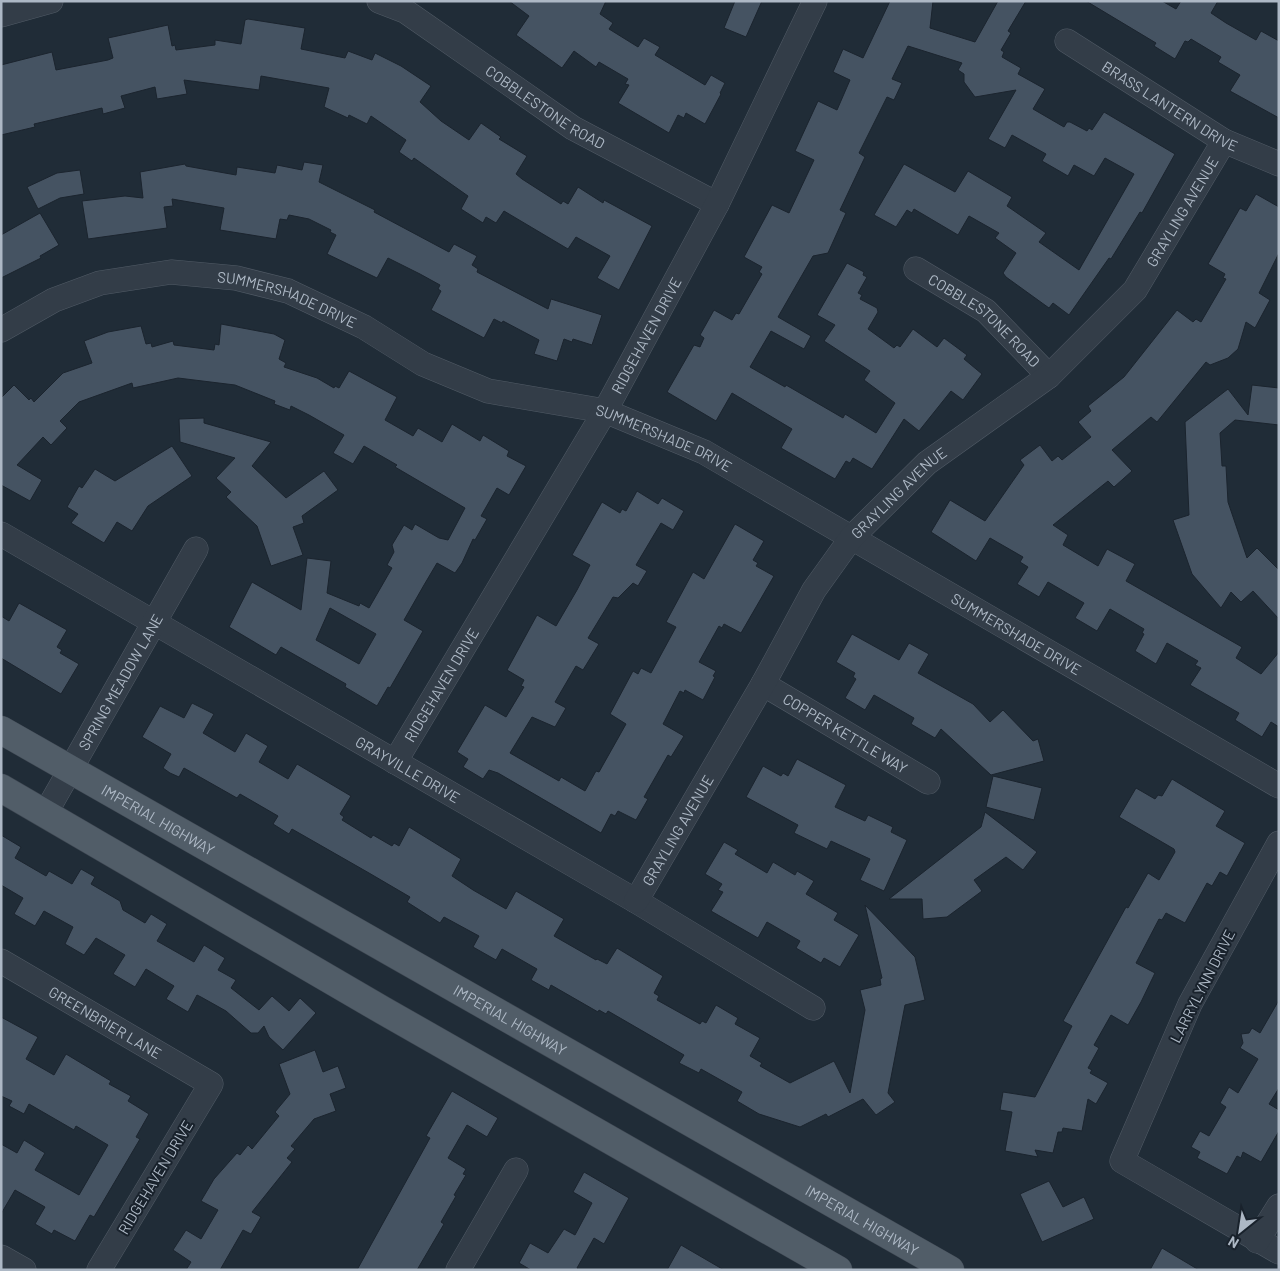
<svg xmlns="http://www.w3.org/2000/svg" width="1280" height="1271" font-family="Barlow,sans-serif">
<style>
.building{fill:#455362;stroke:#1b242e;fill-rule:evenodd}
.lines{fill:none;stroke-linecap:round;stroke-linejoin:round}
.minor-casing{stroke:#515b66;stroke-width:25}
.primary-casing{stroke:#3d4651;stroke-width:29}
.minor{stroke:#333d48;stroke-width:24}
.primary{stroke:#515d68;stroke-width:28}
.labels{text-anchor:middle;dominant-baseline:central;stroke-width:4;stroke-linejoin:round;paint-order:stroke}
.street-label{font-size:15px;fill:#adb8c5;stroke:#19222c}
</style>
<rect width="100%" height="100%" fill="#202c37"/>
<path class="building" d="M509,1H606L600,14L613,23L609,29L638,47L644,38L660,47L655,55L705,85L711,75L725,83L720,93L721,94L705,124L686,113L684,118L678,115L669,133L618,103L629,85L625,84L628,79L599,62L596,67L574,51L562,68L516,35L529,16Z
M735,1H762L746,37L724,28Z
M890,1H933L930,28L975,42L998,1H1026L1008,31L1011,33L1001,50L1004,52L1002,57L1021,68L1018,74L1045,89L1033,109L1064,127L1067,122H1070L1087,131L1089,128L1092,130L1104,112L1175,154L1142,213L1140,212L1111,259L1109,258L1069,315L1053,303L1049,308L1006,277L1003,273L1016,253L995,238L999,233L969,216L958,235L914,209L912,213L907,210L896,227L874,215L904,164L955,192L968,171L1012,197L1007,206L1046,233L1039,242L1079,270L1134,174L1105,158L1094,176L1074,165L1068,176L1042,161L1046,154L1012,135L1005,148L988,139L1016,90L975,97L964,82V74L958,70L962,63L908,46L892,79L902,83L894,100L887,97L859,153L865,157L840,210L846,213L828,253L813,256L778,317L811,336L804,349L771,331L750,367L785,387L786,385L843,418L845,414L876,433L895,403L864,380L870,371L824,341L835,325L817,315L847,263L864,272L863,275L867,277L858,293L862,295L860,299L877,308L878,312L868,329L894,348L897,345L900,347L913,329L937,347L944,338L967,355L964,359L982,374L963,400L951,391L919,431L904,419L872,469L853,458L850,463L846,461L835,479L781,448L792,429L732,393L716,421L667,392L694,345L700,347L704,338L700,335L714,310L732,320L736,313L739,314L762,274L759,272L762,267L744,257L772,205L789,213L814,160L795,151L818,101L837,110L850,80L833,72L843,49L863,58Z
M1086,1H1162L1176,9L1181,1H1218L1211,13L1226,23L1256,40L1261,31L1279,41V118L1230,91L1240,75L1218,62L1221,57L1191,39L1188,42L1185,41L1175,59L1154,46L1156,43Z
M248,19L305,28L301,49L345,58L348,51L372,60L375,53L401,66L431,86L420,102L441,121L469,140L481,123L501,137L499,139L527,156L516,174L522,179L561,204L563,201L568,204L578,187L603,203L604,200L652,226L619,290L597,278L610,256L576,237L568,249L504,211L496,223L486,217L483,223L461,209L468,196L414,158L412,161L399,152L406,140L371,116L367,124L349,115L348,118L324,107L329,88L261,76L259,90L184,80L187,94L157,99L155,87L121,96L125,108L103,114L102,108L34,124L35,127L1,135V65L52,52L56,70L108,60L113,58L108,38L168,25L172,46L175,45L176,50L215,45V40L241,44L245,20Z
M304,162L323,165L319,182L375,210L374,212L449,252L454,244L477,256L472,265L478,269L477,272L548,309L551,299L602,315L592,345L573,339L572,342L564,339L557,361L534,354L539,340L503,321L502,323L494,319L484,338L431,310L441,291L438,289L440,285L420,274L388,258L377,278L327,254L336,235L330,232L331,230L309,219L289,215L287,220L280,219L276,239L220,230L224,208L172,199L173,206L164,207L167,228L88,239L82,201L125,196L143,198L140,172L185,164L186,166L236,175L237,167L275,173L277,165L302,170Z
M80,170L84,194L60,198L38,209L27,187L57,173Z
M1256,194L1279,207V253L1259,293L1270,300L1255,328L1246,322L1238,349L1228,358L1210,365L1206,362L1157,422L1151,417L1112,450L1132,471L1114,487L1108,481L1053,525L1068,535L1063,545L1098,566L1107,549L1135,564L1126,581L1242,647L1236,658L1261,674L1279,652V727L1271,722L1262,737L1235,720L1239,713L1190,685L1201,668L1195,665L1198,661L1167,643L1156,664L1135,651L1144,634L1142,633L1144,629L1110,609L1097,631L1075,618L1084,603L1048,582L1039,597L1017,584L1028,567L1020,562L1023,557L990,538L976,561L931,532L950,500L985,521L1024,465L1020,460L1040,445L1052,461L1058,456L1062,460L1091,437L1078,422L1091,411L1088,406L1124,377L1177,310L1193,322L1196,319L1201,322L1226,279L1223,278L1225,274L1208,264L1240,208L1246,211Z
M40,213L59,245L40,256L41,258L1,278V235Z
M221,324L274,334L285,340L279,359L286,363L284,367L317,378L334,388L335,386L339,388L349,371L397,397L385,420L413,436L418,428L442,442L452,424L480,441L483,435L509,451L507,456L526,466L509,495L497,488L481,516L487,519L475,540L473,539L462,563L455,573L437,563L424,585L404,620L423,631L390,688L388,687L377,706L345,687L346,684L281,647L276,655L229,627L252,582L301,610L307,558L331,561L327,593L359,606L360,603L369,608L392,568L387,565L394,552L392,545L404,525L412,530L415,524L439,538L448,540L465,508L395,467L397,465L364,446L353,464L333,453L344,435L309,415L291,406L290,410L274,404L275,401L235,385L178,378L133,388L132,383L79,402L60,421L67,428L51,445L43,437L17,465L42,480L30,501L1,485V398L14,385L29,400L31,398L34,402L63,373L92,363L84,341L108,332L141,326L146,344L151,343L152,347L173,341L174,345L214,350L215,344L219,345ZM330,608L376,634L359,664L316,640Z
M1252,385L1279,388V425L1235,420L1220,433L1222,466H1226L1228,502L1247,558L1257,548L1279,570V619L1253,591L1241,602L1231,592L1221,608L1192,574L1173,520L1189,515L1185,422L1228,389L1248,415Z
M204,418V423L271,442L252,466L286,498L324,471L338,490L302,516L304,523L293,527L303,555L271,566L257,526L226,497L231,492L216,478L235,458L180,442L179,419Z
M172,446L192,476L148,506L132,531L117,522L104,543L71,523L78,514L67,507L79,486L82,488L95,469L115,481Z
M637,491L658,504L662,498L684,511L673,530L661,523L636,565L647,571L638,586L633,583L618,598L613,597L588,638L599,644L583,670L576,666L555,702L566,708L555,727L532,717L510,753L559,781L561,777L585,791L596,771L599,772L626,724L610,714L633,671L638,674L641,668L651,673L676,627L666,622L693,572L704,579L735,524L764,541L753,560L758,563L756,566L774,576L741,633L724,624L722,628L719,626L699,662L716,671L713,676L715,677L703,700L685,690L684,693L680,691L663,724L684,736L671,757L668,755L644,797L648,799L636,820L618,811L615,816L611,814L601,833L498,773L489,770L483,779L463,767L468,759L457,752L485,705L506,717L524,687L521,686L524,680L507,670L537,615L556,626L577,590L590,565L572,555L602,502L620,513L622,509L626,511Z
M19,603L67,630L57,647L62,650L60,653L79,664L61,694L1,658V616L9,621Z
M852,634L899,660L909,643L929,654L918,673L973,704L990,722L1003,710L1033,741L1038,739L1044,761L991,775L941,729L935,738L911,724L914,718L874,695L865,710L845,698L856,679L853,677L855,673L836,662Z
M192,703L214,714L203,733L235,752L246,733L268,746L259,762L288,779L297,764L351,796L340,814L344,817L342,820L371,838L373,835L392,846L394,843L399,846L409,827L461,859L452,876L473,890L506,909L516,891L564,919L554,936L596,960L597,959L607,964L617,948L663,976L654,993L659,996L657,1000L700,1024L702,1021L706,1023L716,1005L738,1018L735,1024L760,1038L750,1056L762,1063L760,1066L790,1083L834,1061L850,1093L865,1010L860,990L881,985L880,979L882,978L865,905L915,957L925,1000L905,1005L888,1093L895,1102L876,1115L863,1099L828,1117L826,1114L800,1127L759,1114L737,1101L742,1092L701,1069L699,1073L679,1063L684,1055L608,1011L606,1014L599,1010L598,1012L551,985L549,990L531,980L537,969L502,949L496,960L473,947L479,936L444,917L440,923L407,902L410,897L369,873L292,829L289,834L273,824L278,816L240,794L237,798L184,768L179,777L170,773L163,768L171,754L142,737L160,706L184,718Z
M797,759L846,785L835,807L865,821L868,815L893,827L891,832L907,840L884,891L860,880L870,859L831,841L827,849L794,833L798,825L746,797L763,766L781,776L783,773L788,776Z
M993,776L1042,788L1034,820L986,807Z
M1172,779L1225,811L1216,826L1245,843L1227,876L1220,872L1212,886L1207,883L1185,923L1166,913L1162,920L1159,919L1136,963L1155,973L1141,1002L1128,1025L1111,1015L1094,1045L1099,1048L1088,1068L1092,1070L1090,1073L1108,1083L1096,1104L1088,1099L1082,1131L1063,1128L1062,1132H1058L1053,1153L1035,1150L1038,1157L1005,1151L1012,1112L1000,1110L1003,1092L1035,1097L1072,1026L1063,1021L1126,907L1128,908L1148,873L1159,880L1175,852L1174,849L1119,817L1136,788L1155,799L1158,795L1162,796Z
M985,812L1037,852L1023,870L1006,857L974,880L982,891L947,917L923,919L922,899H889L981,827Z
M1,835L21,847L15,858L46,876L49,871L72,884L81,869L95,877L91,884L120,901L123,910L145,923L151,914L167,924L157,941L194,962L204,945L225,958L218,970L236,980L231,988L259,1010L272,996L289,1011L300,998L316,1013L283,1050L269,1037L264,1026L258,1033H251L226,1011L201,997L197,995L188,1012L166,999L174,986L146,969L135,987L113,974L125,955L96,938L84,955L65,944L73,927L44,911L35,926L14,914L23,898L1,885Z
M724,842L738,850L735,854L767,873L773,862L795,875L797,871L814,881L806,894L838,913L834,920L859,935L840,967L824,958L821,963L796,948L800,941L767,922L758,938L711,911L723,892L718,890L722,884L705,874Z
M1279,1000V1088L1269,1104L1279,1110V1131L1261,1162L1243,1152L1241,1158L1237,1156L1227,1174L1197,1158L1200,1152L1191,1147L1200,1131L1209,1136L1226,1107L1220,1103L1229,1087L1238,1093L1258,1059L1240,1048L1243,1043L1241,1034L1249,1033L1252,1028L1260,1033Z
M1,1017L38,1037L26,1059L54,1075L66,1054L111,1081L109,1084L131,1096L128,1101L149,1114L136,1137L140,1139L94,1217L90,1215L75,1241L54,1230L52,1234L35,1224L45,1207L15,1190L1,1214V1144L17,1153L24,1140L45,1153L35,1170L79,1195L108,1145L76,1126L74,1130L29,1104L24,1114L9,1106L12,1101L1,1096Z
M315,1050L323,1072L338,1066L346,1088L330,1094L336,1111L314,1119L291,1146L295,1149L287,1158L292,1162L252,1212L261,1217L251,1234L243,1230L220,1270H186L191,1262L173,1250L186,1230L201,1239L218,1210L201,1201L214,1179L237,1153L240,1155L248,1145L252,1149L279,1116L275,1112L290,1094L279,1064Z
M452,1091L498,1118L487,1137L467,1125L448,1158L466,1169L463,1174L466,1175L454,1195L456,1196L441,1222L444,1224L417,1270H357L430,1138L426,1136Z
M584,1172L629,1198L604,1244L594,1238L577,1268L579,1270H531L519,1263L530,1243L548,1253L564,1229L575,1235L592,1203L573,1192Z
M1049,1181L1063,1207L1084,1197L1094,1219L1042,1242L1020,1194Z
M681,1245L724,1270H667Z
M1162,1248L1199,1270H1150Z"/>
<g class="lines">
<defs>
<g id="minor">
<path id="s1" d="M379,1L405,11L573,128L717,204"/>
<path d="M1,15L51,1"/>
<path id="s2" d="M1067,41L1224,141L1279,164"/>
<path id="s3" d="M916,269L986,311L1049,376"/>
<path id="s4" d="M1,330L54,300L100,283L171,272L236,278L288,291L364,327L423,364L488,391L605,411L704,452L1279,786"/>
<path id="s5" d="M1,534L636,901L813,1008"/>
<path id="s6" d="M763,684L928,782"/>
<path id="s7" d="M395,762L605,411L717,204L815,1"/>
<path id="s8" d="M45,814L196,549"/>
<path d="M1279,843L1190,1004L1122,1161L1279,1252"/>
<path id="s9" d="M636,901L763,684L814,590L852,537L927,463L1049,376L1135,290L1224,141"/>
<path id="s10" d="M1,961L211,1084L99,1270"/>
<path d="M1257,1241L1279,1206"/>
<path d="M1,1257L24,1270"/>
<path d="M458,1270L516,1170"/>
</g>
<g id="primary">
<path id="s11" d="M1,730L950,1270"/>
<path d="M1,788L384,1011L838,1270"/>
</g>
</defs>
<use href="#minor" class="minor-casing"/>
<use href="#primary" class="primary-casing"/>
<use href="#minor" class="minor"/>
<use href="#primary" class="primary"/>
</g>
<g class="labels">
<g class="street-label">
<text stroke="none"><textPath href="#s2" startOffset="122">BRASS LANTERN DRIVE</textPath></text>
<text stroke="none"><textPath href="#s1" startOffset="198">COBBLESTONE ROAD</textPath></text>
<text stroke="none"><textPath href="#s9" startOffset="892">GRAYLING AVENUE</textPath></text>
<text stroke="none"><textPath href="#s4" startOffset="302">SUMMERSHADE DRIVE</textPath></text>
<text stroke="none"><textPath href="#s3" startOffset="86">COBBLESTONE ROAD</textPath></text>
<text stroke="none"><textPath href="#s7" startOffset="495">RIDGEHAVEN DRIVE</textPath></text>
<text stroke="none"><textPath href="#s4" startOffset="708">SUMMERSHADE DRIVE</textPath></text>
<text stroke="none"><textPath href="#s9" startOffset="488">GRAYLING AVENUE</textPath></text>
<text stroke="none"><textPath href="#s4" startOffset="1112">SUMMERSHADE DRIVE</textPath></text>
<text stroke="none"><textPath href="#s8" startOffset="152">SPRING MEADOW LANE</textPath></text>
<text stroke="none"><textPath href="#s7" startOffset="90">RIDGEHAVEN DRIVE</textPath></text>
<text stroke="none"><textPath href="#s6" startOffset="96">COPPER KETTLE WAY</textPath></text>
<text stroke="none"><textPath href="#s5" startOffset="470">GRAYVILLE DRIVE</textPath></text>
<text stroke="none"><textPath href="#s11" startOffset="181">IMPERIAL HIGHWAY</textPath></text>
<text stroke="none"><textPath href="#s9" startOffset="82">GRAYLING AVENUE</textPath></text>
<text transform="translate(1202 986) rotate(-63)">LARRYLYNN DRIVE</text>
<text stroke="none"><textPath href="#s11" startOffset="586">IMPERIAL HIGHWAY</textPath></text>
<text stroke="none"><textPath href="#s10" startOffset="121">GREENBRIER LANE</textPath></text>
<text transform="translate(155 1177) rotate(-59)">RIDGEHAVEN DRIVE</text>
<text stroke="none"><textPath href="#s11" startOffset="991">IMPERIAL HIGHWAY</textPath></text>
</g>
</g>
<rect width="1280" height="1271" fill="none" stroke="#adb8c5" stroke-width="5"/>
<g transform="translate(1240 1231) rotate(210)" stroke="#19222c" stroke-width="4" paint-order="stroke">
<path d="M0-4L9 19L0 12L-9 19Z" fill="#adb8c5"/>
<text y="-8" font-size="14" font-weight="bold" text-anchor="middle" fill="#adb8c5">N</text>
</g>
</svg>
